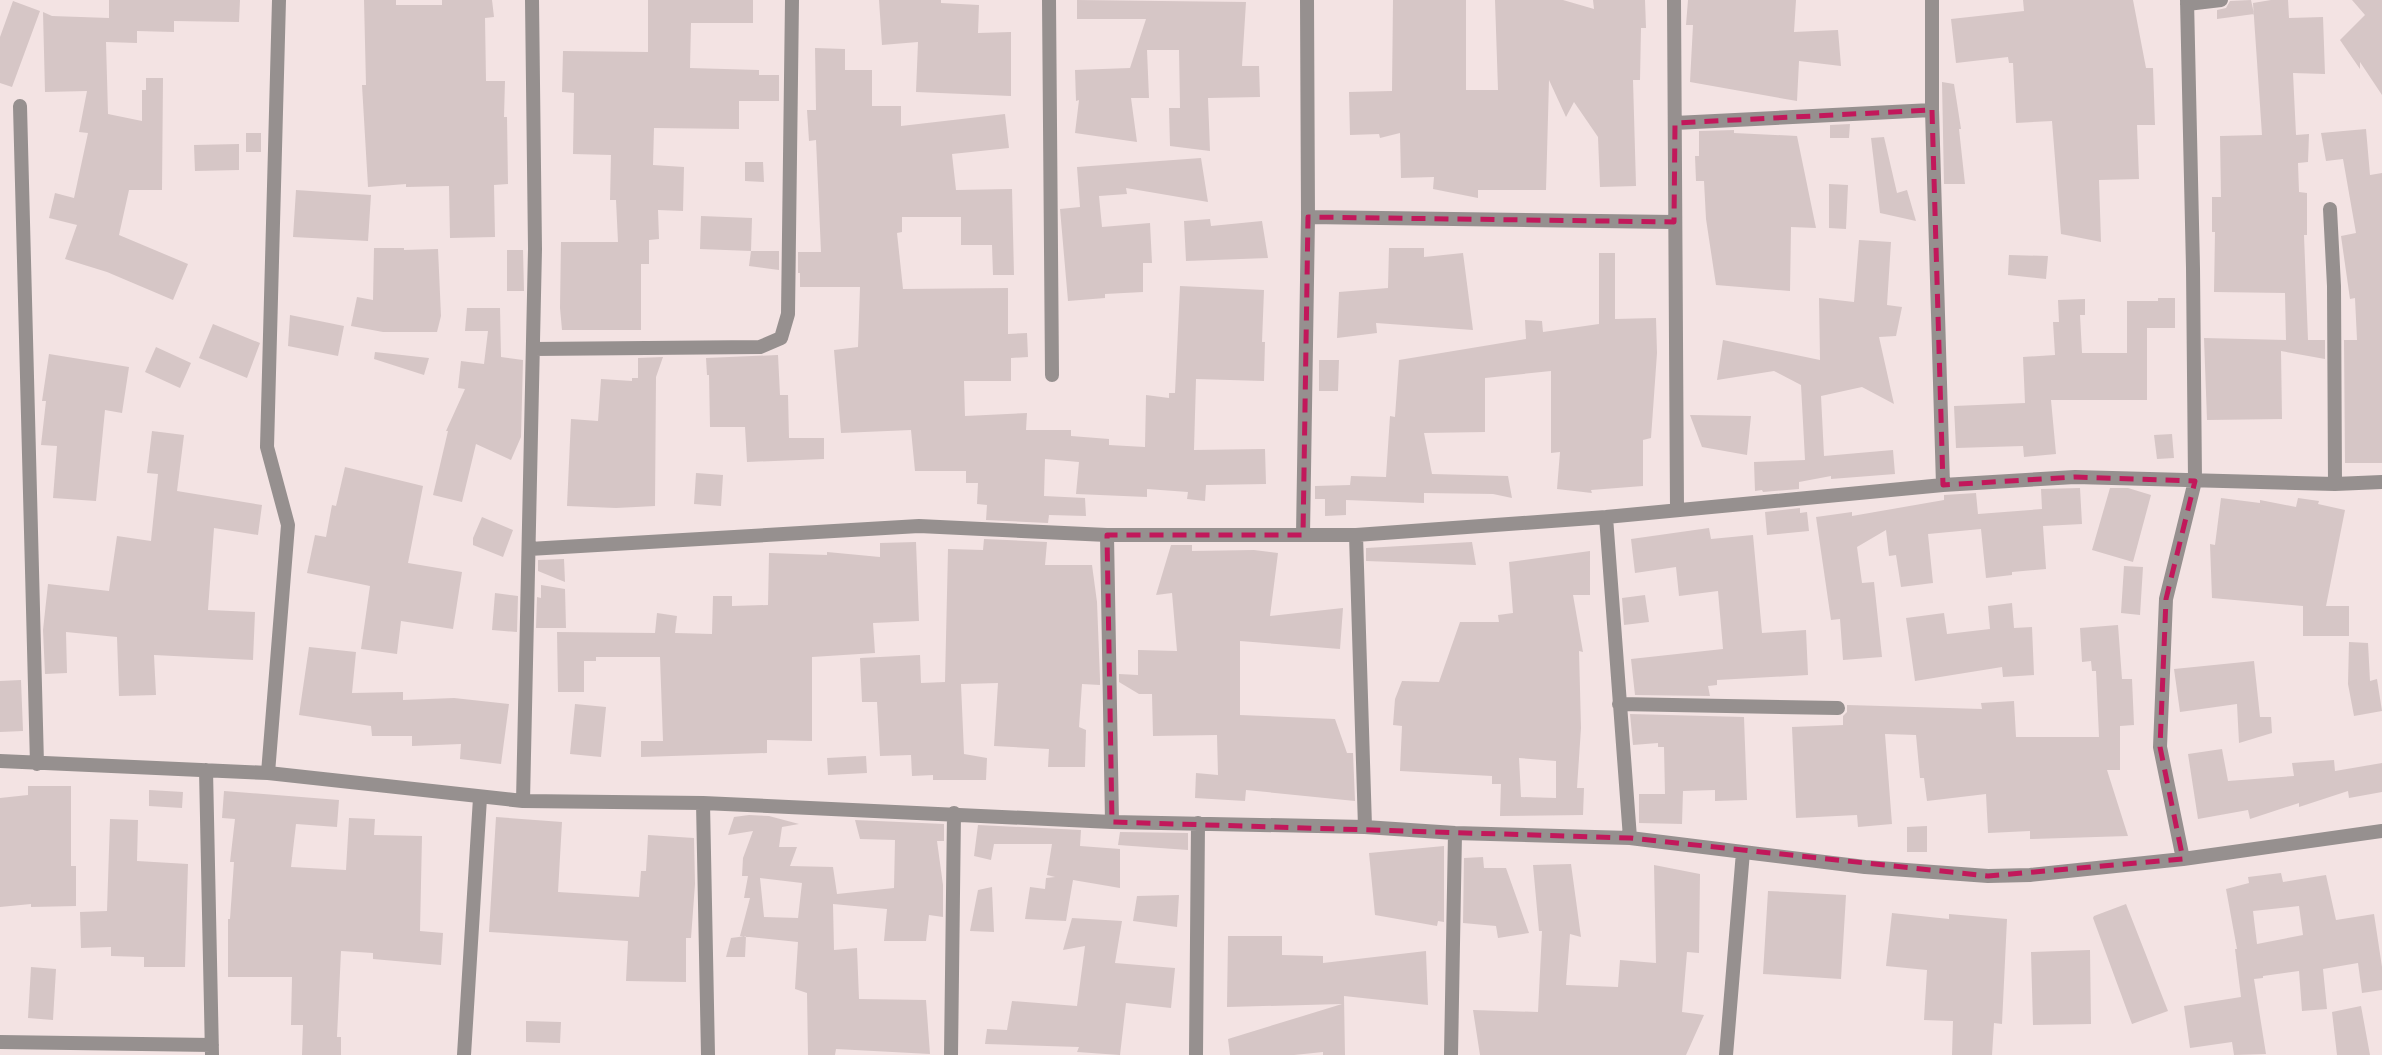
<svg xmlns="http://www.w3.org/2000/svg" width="2382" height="1055" font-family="'Fira Sans Condensed',sans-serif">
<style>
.building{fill:#d6c6c6;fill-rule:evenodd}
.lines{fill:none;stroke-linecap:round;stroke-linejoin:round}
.street{stroke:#96908f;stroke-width:14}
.marked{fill:none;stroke:#c2185b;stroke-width:5;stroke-dasharray:14 9;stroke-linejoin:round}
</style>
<rect width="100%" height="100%" fill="#f3e3e3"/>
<path class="building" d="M109,0H240L239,22L174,21V32L137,31V43L106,42L108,114L142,121V90H146V78H163L162,190H129L119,235L188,264L173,300L107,272L65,259L77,225L49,218L55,193L74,198L88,133L79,132L87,91L45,92L43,12L52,16L109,18Z
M364,0H396V5H442V0H492L494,17L485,18L486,81H505L504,117H507L508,184L494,185L495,237L450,238L449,186L406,187V184L368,187L362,85H366Z
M648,0H753V23H691L690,68L759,70V75H779V101H739V129L654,128L653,165L684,167L683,211L658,210L659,239L649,240V264H641V330H562L560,308L561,242H618L616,200H610L611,155L573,154L574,93L562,92L563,51L648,52Z
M879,0H941V3L979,5L978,33L1011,32V96L916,92L918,42L882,45Z
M1077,0L1246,2L1242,66H1259L1260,97L1208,98L1210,151L1170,146L1169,108H1180L1179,50H1147L1149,98H1131L1137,142L1075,133L1079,100L1076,101L1075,70L1130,68L1146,19H1077Z
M1393,0H1466V90H1498L1495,0H1563L1594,9L1593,0H1645L1646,28H1641L1640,80H1633L1636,186L1600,187L1598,137L1574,102L1566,117L1549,80L1546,190H1478V198L1433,189L1434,177L1401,178L1400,133L1380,138L1379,134L1350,135L1349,92L1392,91Z
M1688,0H1796L1794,32L1838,30L1841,66L1799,61L1797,101L1690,82L1693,25H1686Z
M2023,0H2133L2146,68H2153L2155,125H2137L2139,179L2099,180L2101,242L2061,234L2052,121L2016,123L2013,63H2009L2008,57L1956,63L1951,19L2024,11Z
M2251,0L2254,14L2217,19V10L2226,8L2230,1Z
M2271,0H2288L2289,18L2323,17L2325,74L2293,73L2296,135L2309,134L2308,162L2298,163L2299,192L2307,193V235H2304L2308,340H2325V359L2281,351L2282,419L2207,420L2204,338L2286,340L2285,293L2214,292L2215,232H2212V197H2221L2220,136L2262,135L2253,3Z
M2352,0H2382V95L2360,62V69L2340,40L2365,15Z
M13,1L40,11L12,87L0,83V37Z
M815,48L845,49V70H872V106H901V126L1005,114L1009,148L952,154L956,190L1012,189L1014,275H993L992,245H961V217H902V232L897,233L903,289L1008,288V334L1027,333L1028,357L1011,358V381H964L965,416L1027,413L1026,430H1071V436L1109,439V445L1145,447L1146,395L1169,398V393H1175L1180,286L1264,290L1262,342H1265L1264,381L1196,379L1194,450L1265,449L1266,484L1206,485L1205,501L1187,499L1188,492L1147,489V497L1076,494L1079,462L1045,459L1044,496L1085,498L1086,516L1049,515L1048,523L986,520L987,505L977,504L978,483H966V471H915L911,430L841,433L834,350L858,347L860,287H800V273H798V252H821L816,140L809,141L807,110H816Z
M1942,82L1954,84L1961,129H1959L1965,184H1944Z
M1850,124L1849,138H1830V125Z
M2366,129L2370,175L2382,173V463H2345L2344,340H2357L2355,298L2350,299L2341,236L2356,233L2343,159L2326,161L2321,133Z
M1734,130V133L1797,136L1816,228L1791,227L1790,291L1716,285L1706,219L1704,181H1696L1695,156H1699V131Z
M246,133H261V152H246Z
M1884,137L1897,193L1907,190L1916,221L1880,213L1871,138Z
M239,144V170L195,171L194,145Z
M1201,158L1208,202L1126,188L1127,194L1099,196L1102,227L1150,223L1152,263H1143V292L1105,294V298L1068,301L1060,209L1080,207L1077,167Z
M745,162H763L764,182L745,181Z
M1829,184L1848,185L1846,229L1829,228Z
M296,190L371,195L368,241L293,237Z
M701,216L752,218L751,251L700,249Z
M1210,219L1211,226L1262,221L1268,258L1186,261L1184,221Z
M1859,240L1891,242L1887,305L1902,307L1896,336L1879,337L1894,404L1862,387L1821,396L1824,456L1893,450L1895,474L1831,479V476L1799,482V489L1763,492L1762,490L1755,491L1754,462L1805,460L1801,385L1774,371L1717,380L1723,340L1820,360L1819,298L1854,302Z
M374,248H404V250L438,249L441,316L437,332H383L351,326L357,297L373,300Z
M1389,248H1424V257L1463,253L1473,330L1376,323L1377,333L1337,338L1339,292L1388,288Z
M507,250H523L524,291H507Z
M751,251H779V270L749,266Z
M1599,253H1615V319L1656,318L1657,353L1651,438L1643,440V486L1591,490L1592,493L1557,489L1560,452L1551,453V371L1485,378V432L1424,433L1432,474L1508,476L1512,498L1493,494L1424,493V503L1346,500V515L1325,516V499H1315V486L1350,485L1351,476L1386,477L1390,416L1395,417L1399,360L1526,339L1525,320L1542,321L1543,332L1599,324Z
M2009,255L2048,256L2046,279L2008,275Z
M2158,298H2175V328H2147V400H2051L2056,454L2024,457L2023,446L1956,448L1954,406L2025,403L2023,357L2055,355L2053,322H2059L2058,300L2085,299V315H2080L2082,353H2127V301H2158Z
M467,308H500L501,357L523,360L521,437L511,460L476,444L462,502L433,495L448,431H446L465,389L458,388L461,361L484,364L488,331H465Z
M290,315L344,326L338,356L288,346Z
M213,324L260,343L247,378L199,358Z
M156,347L191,363L180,388L145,372Z
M375,352L429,358L424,375L374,359Z
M49,354L129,367L122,413L105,410L96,501L53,498L57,446L41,445L46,401H42Z
M778,355L780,395H788L789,438H824V459L747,462L745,427H710L709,375H707L706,358Z
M663,357L656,377L655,506L616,508L567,506L571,419L598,421L601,379L632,381V378H638V358Z
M1319,360H1339L1338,391H1319Z
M1690,415L1751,416L1747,455L1702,447Z
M152,431L184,435L177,491L262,505L258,535L214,528L208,610L255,612L253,660L154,655L156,695L119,696L117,637L66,632L67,673L45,674L43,630L48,584L109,591L117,536L151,541L158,474L147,473Z
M2172,434L2174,458L2157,459L2154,435Z
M345,467L423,486L408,563L462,572L453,629L401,621L397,654L361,649L370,586L307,573L315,535L326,537L332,505L336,506Z
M696,473L723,475L721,506L694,504Z
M2080,488L2082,524L2043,526L2046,569L2012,572V575L1986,578L1981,529L1928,534L1933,583L1901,587L1896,555L1889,556L1886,530L1857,547L1862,583L1874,582L1882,657L1843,660L1840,619L1831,620L1816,517L1852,512V516L1944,500V495L1976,493L1978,514L2042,509L2041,489Z
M2110,488H2128L2151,495L2133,562L2092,550Z
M2221,498L2260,503V500L2296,507L2298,498L2319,501L2318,504L2345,510L2326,606H2349V636H2303V606L2212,598L2210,544L2215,545Z
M1800,508V513L1807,512L1809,531L1767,535L1765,512Z
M482,517L513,530L503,557L473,545V538Z
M1709,528L1711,539L1753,535L1762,633L1806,630L1808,675L1717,680V685L1708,686L1710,696L1635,695L1631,659L1723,649L1718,591L1679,596L1676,567L1635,573L1631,539Z
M984,539L1047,542L1045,565H1092L1097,602L1100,679V685L1082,684L1079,727L1086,730L1085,767H1048L1049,749L994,746L998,683L961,684L964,754L987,758L986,780H933V775L912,776L911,755L880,756L877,702H862L860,658L920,655L921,683L945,682L948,549L983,550Z
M916,542L919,621L873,623L875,653L812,657V741L767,740V753L641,757V741H663L660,657H596V661H584V692H558L557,632L655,633L657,613L677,616L675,633L712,634L713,596H732V606L768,605L769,553L827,555V552L880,557V543Z
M1472,542L1476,565L1366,561V548Z
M1171,545H1192V551L1254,550L1278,553L1270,616L1343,608L1340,649L1240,641V715L1335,719L1347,753H1353L1355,801L1246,790L1245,801L1195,798L1196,773L1218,775L1217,735L1153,736L1152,694H1139L1119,682V674L1138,675V650L1177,651L1172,593L1156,595Z
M1590,551V595H1573L1583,652L1579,651L1581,728L1577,788H1584L1583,815L1500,816L1501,784H1492V776L1400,771L1402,726L1393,725L1395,699L1402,681L1439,682L1460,622H1499L1498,615L1513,613L1509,562ZM1519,758L1556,761V798L1521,797Z
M564,559L565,582L538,571V560Z
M2124,566L2143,567L2140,615L2121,613Z
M541,585L565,589L566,628H536L537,597L541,598Z
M495,593L518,596L517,632L492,630Z
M1645,595L1649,622L1624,625L1622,598Z
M2012,603L2014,628L2032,627L2034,675L2003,677L2002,667L1915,681L1906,618L1944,613L1947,634L1990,629L1988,606Z
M2118,625L2122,679H2132L2134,725L2120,726V770H2107L2128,836L2030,839V831L1988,833L1986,794L1927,801L1924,778H1920L1916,735L1885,734L1892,824L1858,827L1857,815L1796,818L1792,727L1843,725V716L1847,712V705L1982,709L1981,703L2014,701L2016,737H2099L2096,671H2092L2091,661L2082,662L2080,628Z
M2349,642L2368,643L2370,681L2377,679L2382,711L2354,716L2348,684Z
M309,647L356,652L352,693L403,692V700L454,698L509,704L501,764L460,759L461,744L412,746V736H372L371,726L299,715Z
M2254,661L2260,717H2271L2272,733L2239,743L2237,704L2180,712L2174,669Z
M21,680L23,731L0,732V681Z
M575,704L606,707L601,757L570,754Z
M1630,714L1744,717L1747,800L1715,801V790L1683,791L1682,824L1639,823V794H1665L1664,747H1658V743L1633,745Z
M2222,749L2228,781L2294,776L2292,763L2334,760L2335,771L2382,763V792L2349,798L2348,791L2299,807V803L2250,819L2248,810L2198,819L2188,754Z
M866,756L867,773L828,775L827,758Z
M28,786H71V866H76V906L31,907V904L0,907V798L28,795Z
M149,790L183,792L182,808L149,806Z
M224,791L339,800L337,827L296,824L291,867L346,870L349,818L375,819L374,835L422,836L420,931L443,933L441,965L373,959V953L341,951L337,1037H341V1055H302L303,1025H291L292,977H228V919H230L234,862H230L235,819L222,818Z
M749,815L769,816L799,824L782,827L779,847H797L790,866L833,867L837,894L894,888L895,840L860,839L855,820L944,824V841H937L943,885V917L929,915L926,941H884L887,909L833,904L834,950L857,948L859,999L926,1000L930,1054L836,1049L835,1055H808L807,993L795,989L798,942L740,936L750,898H744L748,876H742L743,858L753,831L728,835L734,817ZM760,878L802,883L798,918L764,917Z
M496,817L562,822L558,892L639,897L641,871H646L648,835L694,838L695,884L691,938H686V982L626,981L628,941L489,932Z
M110,819L138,820L137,861L188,864L185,967H144V957L111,956V947L81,948L80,912L107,911Z
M978,825L1081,830L1080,846L1120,849V888L1073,880L1066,921L1025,919L1030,887L1045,889L1046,878L1055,877L1047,875L1052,844H994L991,860L974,856Z
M1927,826V852H1907V827Z
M1120,832L1188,833V850L1118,845Z
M1444,846V922L1438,921L1437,926L1375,915L1369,853Z
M1483,857L1484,868H1506L1529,933L1498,938L1496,926L1463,923L1464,858Z
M1571,864L1581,937L1570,934L1566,985L1618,987L1620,960L1656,963L1654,865L1700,874L1699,953L1687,952L1682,1012L1704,1015L1686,1055H1480L1473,1010L1538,1012L1542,931H1539L1533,865Z
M2281,873L2283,882L2326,875L2336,920L2374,914L2382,967V990L2362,993L2358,963L2323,969L2327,1009L2302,1011L2299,971L2263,976V978L2254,979L2266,1054L2234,1055L2232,1042L2190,1048L2184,1006L2241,997L2235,949H2237L2226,889L2249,883L2248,877ZM2299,906L2303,935L2257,944L2253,911Z
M992,887L994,932L970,931L978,890Z
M1768,891L1846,895L1841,979L1763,974Z
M1179,895L1177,927L1133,921L1137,896Z
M2126,904L2168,1011L2132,1024L2093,918L2094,916Z
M1892,913L1949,919V914L2007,919L2002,1024L1994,1023L1992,1055H1952L1953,1021L1924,1020L1927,970L1886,966Z
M1072,918L1122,921L1115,963L1175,968L1171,1008L1126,1003L1120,1055L1077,1052L1079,1047L985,1044L987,1029L1007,1030L1012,1001L1077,1006L1085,946L1063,950Z
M746,936L745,957H726L731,938Z
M1228,936H1282V955L1323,956V963L1426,951L1428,1005L1344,996L1345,1055H1323V1052L1294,1055H1230L1228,1039L1342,1004L1227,1007Z
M2090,950L2091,1024L2033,1025L2031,952Z
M31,967L56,969L53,1020L28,1018Z
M2361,1006L2370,1055H2337L2332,1012Z
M526,1021L561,1022L560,1043L526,1042Z"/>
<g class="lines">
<path class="street" d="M1049,0L1052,375
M1674,0L1677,510
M1932,0V110L1943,485
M2187,4L2221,0
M20,106L37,764
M1675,123L1932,110
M2330,209L2334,286L2335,484
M1308,217L1674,222
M533,349L760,347L781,338L788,314L792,0
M1606,517L1630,838
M1107,535L1112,822
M1303,535L1308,217L1307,0
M1356,535L1365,827
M529,549L919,526L1107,535H1356L1606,517L1943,485L2075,477L2335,484L2382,482
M1619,704L1838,708
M0,761L268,773L523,801L703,803L1112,822L1365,827L1455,833L1630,838L1865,867L1988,876L2030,875L2183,859L2382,831
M206,770L212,1055
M268,773L288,525L267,447L279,0
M523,801L535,249L532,0
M703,803L708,1055
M2183,859L2160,747L2166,599L2195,481L2193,268L2187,0
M0,1042L212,1045
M464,1055L480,798
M951,1055L954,813
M1196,1055L1198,823
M1451,1055L1455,833
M1726,1055L1743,852"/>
</g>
<path class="marked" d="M1932,110L1943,485L2075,477L2195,481L2166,599L2160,747L2183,859L1988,876L1630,838L1112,822L1107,535H1303L1308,217L1674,222L1675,123Z"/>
</svg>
